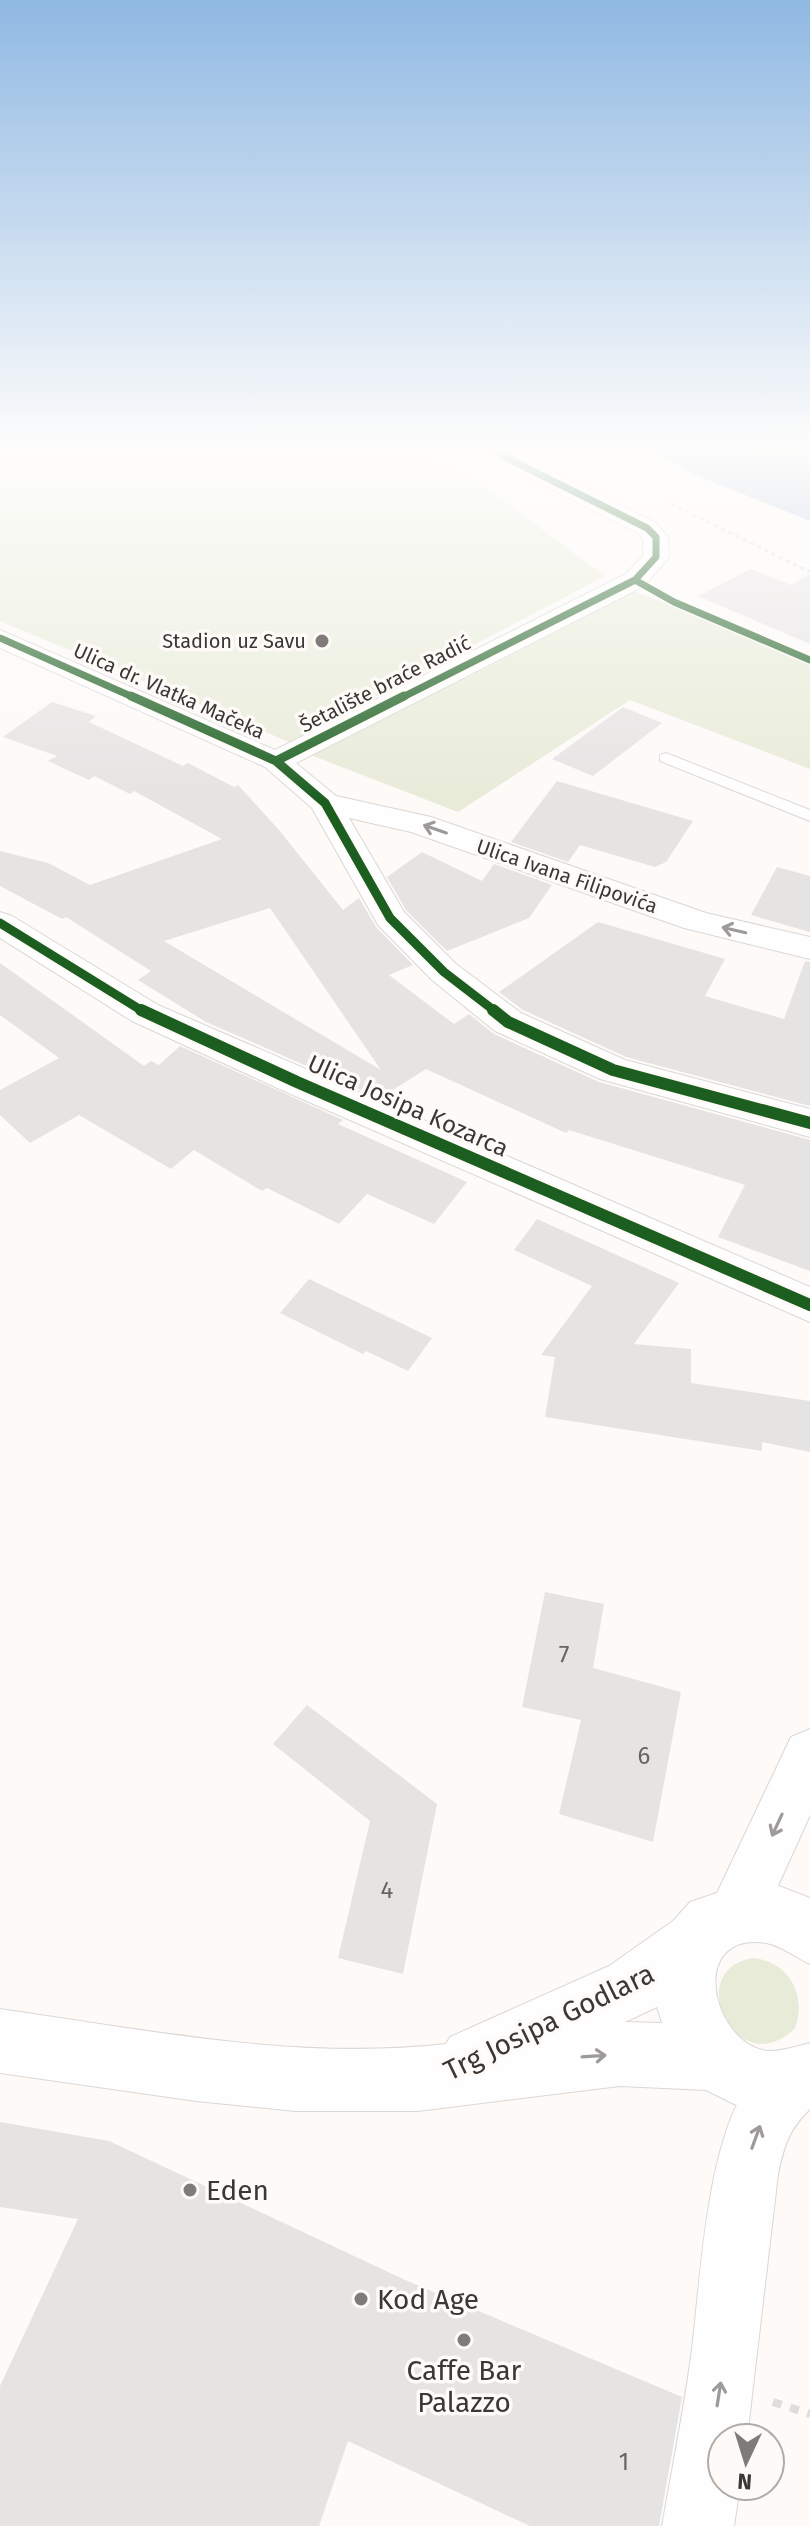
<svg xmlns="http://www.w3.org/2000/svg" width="810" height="2526" font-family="'Fira Sans',sans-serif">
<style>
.green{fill:#e8ebd8}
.water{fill:#abbfd8}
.building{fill:#e6e3e3;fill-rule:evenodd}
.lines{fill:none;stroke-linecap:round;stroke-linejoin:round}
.lane-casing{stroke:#dad7d5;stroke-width:2}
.street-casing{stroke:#dad7d5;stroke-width:2}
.secondary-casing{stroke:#dad7d5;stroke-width:2}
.path-far1{stroke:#dedddd;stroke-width:3;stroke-dasharray:4 4;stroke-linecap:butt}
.path{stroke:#dedddd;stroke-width:8;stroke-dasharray:9 9;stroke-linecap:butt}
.lane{fill:#fffefe;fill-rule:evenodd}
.street{fill:#fffefe;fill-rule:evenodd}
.secondary{fill:#fffefe;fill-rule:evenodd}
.cycleway-far2-casing{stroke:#fefaf7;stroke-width:10}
.cycleway-far1-casing{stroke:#fefaf7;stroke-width:13}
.cycleway-casing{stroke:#fefaf7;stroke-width:17}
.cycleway-far2{stroke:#1b5e20;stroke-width:7}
.cycleway-far1{stroke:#1b5e20;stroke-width:9}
.cycleway{stroke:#1b5e20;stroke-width:12}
.oneway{stroke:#9d9a99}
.poi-dot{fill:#7f7b79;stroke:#fefaf7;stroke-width:3}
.labels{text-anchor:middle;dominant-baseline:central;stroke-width:7;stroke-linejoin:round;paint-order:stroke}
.far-poi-label{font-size:20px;fill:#3b3734;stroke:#fefaf7;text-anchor:end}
.far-street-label{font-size:20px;fill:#3b3734;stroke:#fefaf7}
.street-label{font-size:24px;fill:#3b3734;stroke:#fefaf7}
.near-number-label{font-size:24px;fill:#686462}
.near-street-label{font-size:28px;fill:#3b3734;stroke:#fefaf7}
.near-poi-label{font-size:28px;fill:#3b3734;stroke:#fefaf7;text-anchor:start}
</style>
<rect width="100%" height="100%" fill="#fdfaf8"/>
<path class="green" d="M0,447H414L484,486L605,576L289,742L0,621Z
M623,587L810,658V769L630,700L458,812L308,754Z
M752,1958C789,1961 807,1995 795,2028C738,2085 681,1971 752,1958Z"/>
<path class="water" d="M643,447H810V521L698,476Z"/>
<path class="building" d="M751,569L791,585L810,574V644L698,596Z
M52,702L96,716L89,722L183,766L188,763L234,787L238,785L279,830L343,910L359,898L376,927L413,965L389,975L454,1024L469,1014L494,1034L599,1082L810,1140V1271L718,1237L745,1185L569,1130L566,1133L426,1069L380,1098L206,1022L138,980L151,971L66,917L62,919L0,886V851L48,863L90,885L222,839L134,791L130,794L94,776L89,780L48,761L57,756L3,737ZM270,908L381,1070L164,941Z
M623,707L662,723L593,776L552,759Z
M557,781L693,821L666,862L655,867L580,845L568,862L511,842Z
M422,852L482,881L494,864L552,885L529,918L447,951L406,910L387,877Z
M777,867L810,876V932L751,915Z
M598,922L725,959L705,996L784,1019L805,961L810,962V1106L626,1057L523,1010L499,992Z
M0,963L144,1066L151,1061L159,1065L180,1046L343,1120L338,1124L467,1182L434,1224L367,1194L339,1224L267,1188L262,1191L194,1150L171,1169L79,1115L30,1143L0,1115V1090L59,1058L0,1015Z
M537,1219L679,1283L634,1344L691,1349V1383L810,1401V1452L762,1442V1451L545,1417L555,1357L541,1355L592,1286L514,1250Z
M309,1279L432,1338L408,1371L366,1351L363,1354L280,1313Z
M545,1592L604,1604L593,1668L681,1692L653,1842L559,1814L581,1720L522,1707Z
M307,1705L437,1804L403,1974L338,1958L370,1821L273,1744Z
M0,2122L109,2141L403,2279L682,2397L659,2526H530L348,2441L319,2526H0V2386L78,2219L0,2207Z"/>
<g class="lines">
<defs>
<path id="lane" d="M666,753L810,810V821L660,761V755Z"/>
<path id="street" d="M474,447H503L656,523L668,537L669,557L644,586L296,763L336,796L431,817L706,913L810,937V959L684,928L411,832L349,818L404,912L456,964L521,1013L625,1060L810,1109V1137L600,1079L495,1031L432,980L378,925L312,808L265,767L0,648V630L275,750L626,574L643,556V539L638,533L477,452Z
M0,912L12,916L158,1005L810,1287V1322L284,1091L132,1021L0,938Z
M810,1729V1815L757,1932L737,1941L717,1932L708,1912L791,1737Z
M793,2052L810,2059V2109C789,2129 784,2146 778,2174L747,2438H722V2486H740L734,2526H662C672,2470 683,2414 691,2357C701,2280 705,2147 749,2083C759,2068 776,2059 793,2052Z"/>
<path id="secondary" d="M749,1882L774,1884L810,1898V1964C796,1958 781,1945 766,1943C687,1931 711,2043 767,2051C780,2052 797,2046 810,2043V2107L769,2115L734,2104L706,2090L620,2086L418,2111H295L196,2101L0,2073V2009C147,2030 298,2061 446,2044L450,2037L609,1966L673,1921L690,1902ZM657,2007L662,2023L625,2022Z"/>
</defs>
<use href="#lane" class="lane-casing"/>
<use href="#street" class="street-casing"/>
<use href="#secondary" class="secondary-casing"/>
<path class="path-far1" d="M671,504L810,572"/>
<path class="path" d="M773,2402L810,2414"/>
<use href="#lane" class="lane"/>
<use href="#street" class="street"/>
<use href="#secondary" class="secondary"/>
<defs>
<path id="cycleway-far2" d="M635,580L674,602L810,660
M0,638L135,698
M401,698L635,580L656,557V537L647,528L485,447"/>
<path id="cycleway-far1" d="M131,696L276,761L325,803L390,918L444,972L496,1012
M276,761L404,696
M0,923L144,1012"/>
<path id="cycleway" d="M141,1010L297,1082L810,1305
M493,1010L508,1022L613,1070L810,1123"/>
</defs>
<use href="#cycleway-far2" class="cycleway-far2-casing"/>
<use href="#cycleway-far1" class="cycleway-far1-casing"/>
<use href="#cycleway" class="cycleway-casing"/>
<use href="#cycleway-far2" class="cycleway-far2"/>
<use href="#cycleway-far1" class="cycleway-far1"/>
<use href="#cycleway" class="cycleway"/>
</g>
<defs><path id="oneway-shaft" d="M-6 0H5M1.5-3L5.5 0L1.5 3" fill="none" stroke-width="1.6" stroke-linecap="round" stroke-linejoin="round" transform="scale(2)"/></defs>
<g class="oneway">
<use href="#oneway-shaft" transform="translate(435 829) rotate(-161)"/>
<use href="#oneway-shaft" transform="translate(734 930) rotate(-167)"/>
<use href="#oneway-shaft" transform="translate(777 1825) rotate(115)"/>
<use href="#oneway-shaft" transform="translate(594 2056) rotate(-4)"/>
<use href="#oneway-shaft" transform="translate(756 2137) rotate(-70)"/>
<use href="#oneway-shaft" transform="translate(719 2394) rotate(-81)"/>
</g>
<linearGradient id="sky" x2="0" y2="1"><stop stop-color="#8fb8e2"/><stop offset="0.56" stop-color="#fefdfc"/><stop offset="1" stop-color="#fefdfc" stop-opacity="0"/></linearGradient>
<rect width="810" height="801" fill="url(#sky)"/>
<g class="poi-dot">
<circle cx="322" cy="641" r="8"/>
<circle cx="190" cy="2190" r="8"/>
<circle cx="361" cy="2299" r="8"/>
<circle cx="464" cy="2340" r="8"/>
</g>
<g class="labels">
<g class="far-poi-label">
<text x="306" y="641">Stadion uz Savu</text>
</g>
<g class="far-street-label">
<text transform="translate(385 684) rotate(-27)">Šetalište braće Radić</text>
<text transform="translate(169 691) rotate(24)">Ulica dr. Vlatka Mačeka</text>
<text transform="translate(567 876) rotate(19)">Ulica Ivana Filipovića</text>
</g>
<g class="street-label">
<text transform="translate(408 1106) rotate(24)">Ulica Josipa Kozarca</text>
</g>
<g class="near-number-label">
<text x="564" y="1655">7</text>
<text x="644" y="1756">6</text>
<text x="387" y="1890">4</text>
<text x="624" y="2462">1</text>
</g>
<g class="near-street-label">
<text transform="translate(549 2022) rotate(-26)">Trg Josipa Godlara</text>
</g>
<g class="near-poi-label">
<text x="206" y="2190">Eden</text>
<text x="377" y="2299">Kod Age</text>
<text x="464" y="2370" text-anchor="middle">Caffe Bar<tspan x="464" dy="32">Palazzo</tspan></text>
</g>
</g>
<g transform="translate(746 2462) rotate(184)"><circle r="38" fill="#fefaf7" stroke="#b0aca9" stroke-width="2"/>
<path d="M0-6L14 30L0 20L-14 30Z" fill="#7f7b79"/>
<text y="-12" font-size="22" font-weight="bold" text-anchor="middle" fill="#3b3734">N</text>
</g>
</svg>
